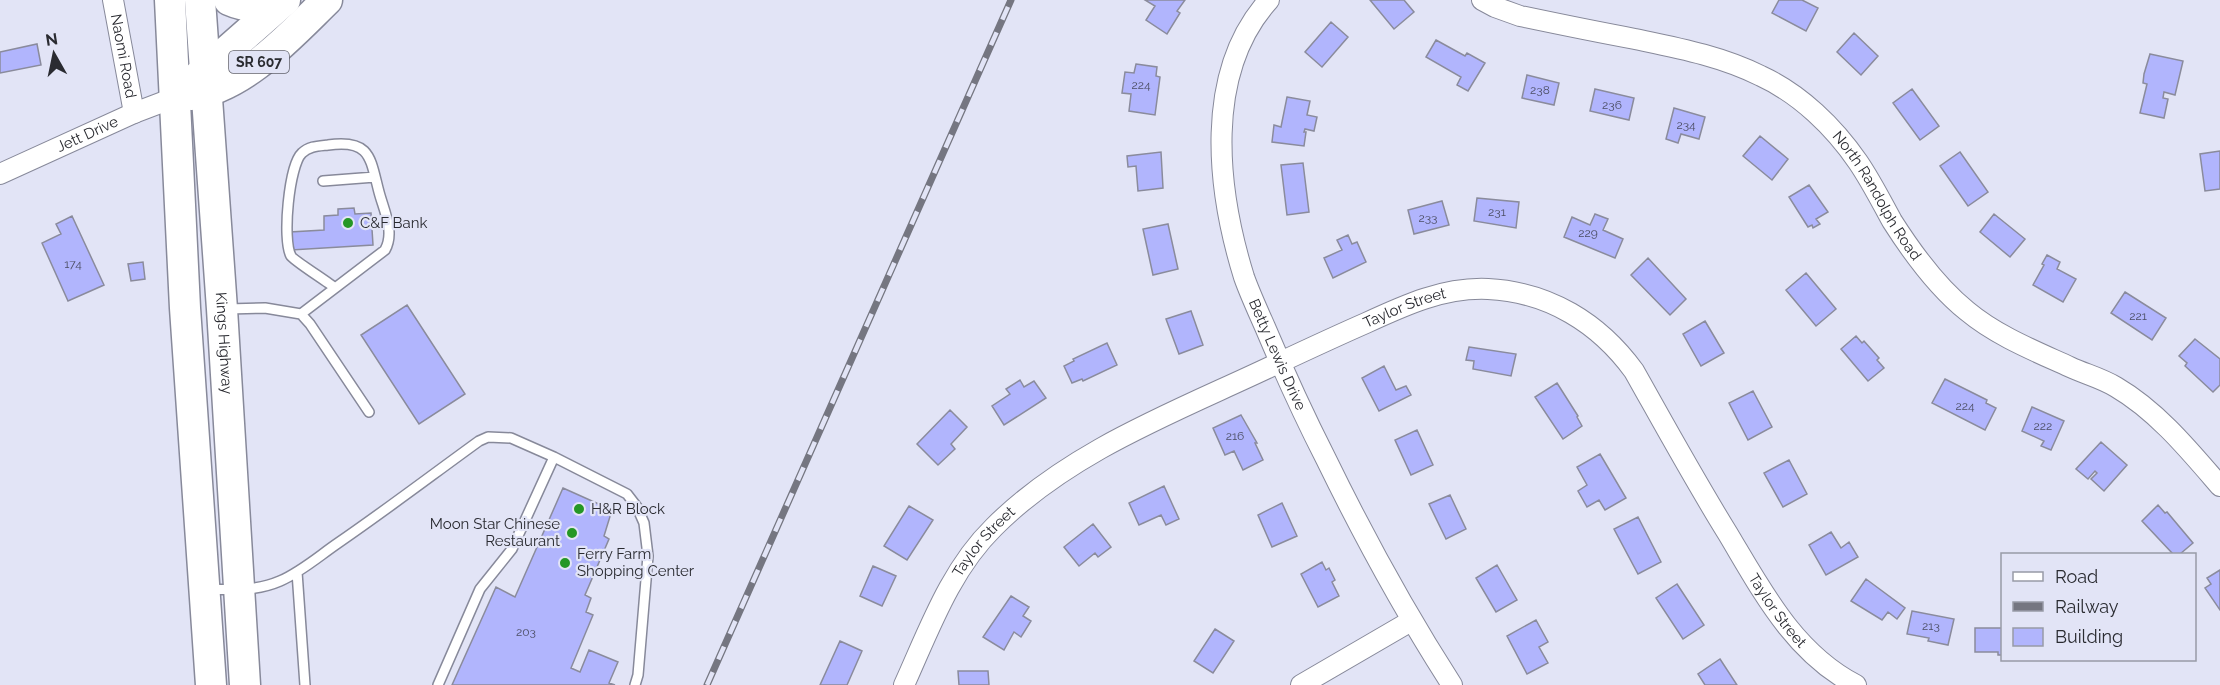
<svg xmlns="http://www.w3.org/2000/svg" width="2220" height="685" font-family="Raleway,sans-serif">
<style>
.building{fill:#b1b5fd;stroke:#8a8b9c;stroke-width:1.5}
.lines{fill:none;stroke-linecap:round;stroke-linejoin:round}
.service-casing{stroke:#87899a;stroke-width:12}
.minor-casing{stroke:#87899a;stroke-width:22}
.primary-casing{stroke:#87899a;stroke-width:33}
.service{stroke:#fff;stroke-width:9}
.minor{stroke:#fff;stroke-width:20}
.primary{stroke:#fff;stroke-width:30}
.rail-casing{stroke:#757681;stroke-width:7}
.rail{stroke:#e2e4f6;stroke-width:4.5;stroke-dasharray:14;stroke-linecap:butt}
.poi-dot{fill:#259725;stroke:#e2e4f6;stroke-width:2}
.labels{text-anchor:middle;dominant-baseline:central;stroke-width:4.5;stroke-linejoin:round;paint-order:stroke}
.number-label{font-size:12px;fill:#4c4e64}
.shield{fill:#e2e4f6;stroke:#61626c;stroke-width:1.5}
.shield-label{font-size:14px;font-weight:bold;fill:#2a2b31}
.street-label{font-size:15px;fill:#2a2b31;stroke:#e2e4f6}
.poi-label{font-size:15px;fill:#2a2b31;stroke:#e2e4f6;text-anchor:start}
</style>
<rect width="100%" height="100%" fill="#e2e4f6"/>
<path class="building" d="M1145,0H1185L1177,11L1180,13L1167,34L1146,20L1155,6Z
M1370,0H1404L1414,12L1394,29Z
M1779,0H1802L1818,8L1806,31L1772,13Z
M1331,22L1348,37L1322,67L1305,52Z
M1854,33L1878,56L1861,75L1837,52Z
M1436,40L1465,56L1467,53L1485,63L1468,91L1457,85L1461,77L1426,57Z
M37,44L41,65L0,73V52Z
M2150,54L2183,61L2175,95L2164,92L2163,98L2168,99L2164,118L2140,113L2147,84L2143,83L2144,74Z
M1136,64L1157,67L1156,76L1160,77L1155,115L1129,111L1131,94L1122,93L1125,72L1134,73Z
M1527,75L1559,83L1554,105L1522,98Z
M1595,89L1634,98L1629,120L1590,111Z
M1912,89L1939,126L1920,140L1893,103Z
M1287,97L1310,101L1307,115L1317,117L1314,131L1305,129L1304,132H1306L1304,146L1272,142L1274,125L1281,127Z
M1674,108L1705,117L1699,139L1681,134L1678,143L1666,139Z
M1760,136L1788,159L1772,180L1743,156Z
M2220,151V189L2205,191L2200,154Z
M1161,152L1163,188L1138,191L1136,166L1128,167L1127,156Z
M1960,152L1988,192L1968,206L1940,166Z
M1303,163L1309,212L1287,215L1281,165Z
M1809,185L1828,212L1816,219L1820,224L1813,228L1812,225L1808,227L1789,197Z
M1477,198L1519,202L1516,228L1474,221Z
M1442,201L1449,225L1414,234L1408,210Z
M354,208L355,214L371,213L373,245L291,250L290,232L324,230V216L338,215V209Z
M1595,214L1608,219L1603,230L1623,239L1615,258L1564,237L1572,217L1590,225Z
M1994,214L2025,239L2010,257L1980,232Z
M72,216L104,285L68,301L42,243L61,234L56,224Z
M1168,224L1178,269L1153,275L1143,229Z
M1348,235L1352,244L1357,242L1366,262L1333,278L1324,258L1342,250L1337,240Z
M2047,255L2060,262L2057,269L2076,279L2063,302L2033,285L2044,265L2042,264Z
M1648,258L1686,299L1670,315L1631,275Z
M143,262L145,279L131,281L128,264Z
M1806,273L1836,309L1816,326L1786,290Z
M2125,292L2166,318L2152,340L2111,313Z
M407,305L465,394L419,424L361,335Z
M1191,311L1203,345L1179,354L1166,319Z
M1705,321L1724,353L1701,366L1683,334Z
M1856,336L1862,343L1864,341L1879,358L1877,360L1884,368L1868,381L1841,349Z
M2195,339L2220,359V385L2213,392L2185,366L2187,363L2179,356Z
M1107,343L1117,365L1083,381L1082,379L1072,383L1064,366L1074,361L1073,359Z
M1469,347L1516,354L1511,376L1473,369L1474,361L1466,360Z
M1384,366L1396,390L1406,386L1411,395L1379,411L1362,378Z
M1945,379L1987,400L1986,403L1996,408L1985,430L1932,403Z
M1020,380L1024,387L1034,381L1046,398L1004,425L992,406L1010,394L1006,389Z
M1557,383L1578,416L1577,417L1582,426L1563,439L1535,397Z
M1753,391L1772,427L1748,440L1729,403Z
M2032,407L2064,421L2051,450L2041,446L2044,441L2022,431Z
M950,410L967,427L951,444L955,449L938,465L917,444Z
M1241,415L1257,443H1255L1263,460L1243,470L1234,451L1225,455L1213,428Z
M1417,430L1433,465L1411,475L1395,440Z
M2101,442L2127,465L2104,491L2091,479L2097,473L2095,471L2088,479L2076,469Z
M1600,454L1626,498L1605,510L1599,500L1587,507L1578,491L1587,485L1577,467Z
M1789,460L1807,494L1783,507L1764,473Z
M1164,486L1179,519L1166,525L1161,515L1139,525L1129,503Z
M563,488L612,510L604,536L609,539L585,595L591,598L586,612L593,615L571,668L580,672L589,650L618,662L609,683L615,685H452L496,587L515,597Z
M1450,495L1466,529L1446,539L1429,504Z
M1282,503L1297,536L1272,547L1258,515Z
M2158,505L2165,513L2167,512L2193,543L2180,554H2173L2142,521Z
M909,506L933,520L907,560L884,546Z
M1638,517L1661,562L1638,574L1614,529Z
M1093,524L1111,547L1098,557L1095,553L1079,566L1064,547Z
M1831,532L1841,548L1849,542L1858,557L1826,575L1809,545Z
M1322,562L1326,570L1329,568L1335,580L1332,582L1339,596L1318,607L1301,574Z
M1497,565L1517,600L1496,612L1476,578Z
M873,566L896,576L882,606L860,596Z
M2220,570V610L2205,588L2211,584L2207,578Z
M1866,579L1905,608L1897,619L1888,612L1882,620L1851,601Z
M1677,584L1704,625L1683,639L1656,598Z
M1011,596L1029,607L1023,616L1031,621L1021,637L1014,632L1004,650L983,637Z
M1912,611L1954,619L1948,645L1928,641L1929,638L1907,634Z
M1536,620L1548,642L1539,647L1548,663L1527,674L1507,636Z
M1975,628H2002V655H1998V652H1975Z
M1215,629L1234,641L1213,673L1194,661Z
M840,641L862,651L847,685H820Z
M1720,659L1737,685H1705L1698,674Z
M958,671H988L989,685H959Z"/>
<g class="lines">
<defs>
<path id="service" d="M323,181L375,177
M227,309L265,308L301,314L385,250C395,232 384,211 379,192C370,158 371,139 328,145C319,146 309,146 302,153C289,165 282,240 291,256C293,260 328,282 335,288
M301,314L310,324L369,412
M297,572L305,685
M208,589C233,590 257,591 280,581C301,572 319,556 338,543C386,510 432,475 479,441L488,437L511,438L554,457L627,494L637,507L644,523L648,556L638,675L635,685
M438,685L480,589L512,549L554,457"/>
<g id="minor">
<path id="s1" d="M113,0L134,113"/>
<path id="s2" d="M1269,0C1203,73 1217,190 1244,277C1250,294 1258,311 1265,327C1284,372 1304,416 1326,459C1364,537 1405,612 1452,685"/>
<path id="s3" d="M1482,0L1495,7L1520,16C1558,24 1597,32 1635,39C1678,48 1721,56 1761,76C1800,94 1834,127 1858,162C1871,181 1881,201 1892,221C1913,254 1937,287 1967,311C1997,336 2035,351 2070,367C2085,374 2101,378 2116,387C2157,411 2189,450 2220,486"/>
<path id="s4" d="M0,174L134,113L176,97"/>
<path id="s5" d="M904,685C929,630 950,570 994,527C1070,451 1175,412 1270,367C1302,352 1334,337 1366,323C1405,305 1444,287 1488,289C1549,292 1599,323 1634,371C1665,426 1695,481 1728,534C1762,591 1794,653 1856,685"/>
<path d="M1301,685L1411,621"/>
</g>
<g id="primary">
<path d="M170,0L185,308L211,685"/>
<path id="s6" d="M200,0L222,309L245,685"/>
<path d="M229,0C249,9 264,6 284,0"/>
<path d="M193,81L285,0"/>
<path d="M191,95C244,87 289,37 327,0"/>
</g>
</defs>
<use href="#service" class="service-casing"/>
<use href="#minor" class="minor-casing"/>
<use href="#primary" class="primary-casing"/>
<use href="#service" class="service"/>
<use href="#minor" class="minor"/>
<use href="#primary" class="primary"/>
<defs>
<path id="rail" d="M707,685L1011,0"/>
</defs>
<use href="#rail" class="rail-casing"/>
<use href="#rail" class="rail"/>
</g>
<g class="poi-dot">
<circle cx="348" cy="223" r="6"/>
<circle cx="579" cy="509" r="6"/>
<circle cx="572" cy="533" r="6"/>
<circle cx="565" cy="563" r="6"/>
</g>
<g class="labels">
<g class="number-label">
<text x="1141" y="85">224</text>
<text x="1540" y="90">238</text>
<text x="1612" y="105">236</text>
<text x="1686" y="125">234</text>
<text x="1497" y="212">231</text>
<text x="1428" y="218">233</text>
<text x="1588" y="233">229</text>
<text x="73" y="264">174</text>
<text x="2138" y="316">221</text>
<text x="1965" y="406">224</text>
<text x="2043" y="426">222</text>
<text x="1235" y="436">216</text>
<text x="1931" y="626">213</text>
<text x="526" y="632">203</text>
</g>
<rect class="shield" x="229" y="51" width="60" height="22" rx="4.5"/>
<g class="shield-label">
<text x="259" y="62">SR 607</text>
</g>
<g class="street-label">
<text stroke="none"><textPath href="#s1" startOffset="57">Naomi Road</textPath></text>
<text stroke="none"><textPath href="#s4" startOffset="96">Jett Drive</textPath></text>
<text stroke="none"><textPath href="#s3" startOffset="460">North Randolph Road</textPath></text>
<text stroke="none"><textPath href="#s5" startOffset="651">Taylor Street</textPath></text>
<text stroke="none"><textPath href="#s6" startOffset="344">Kings Highway</textPath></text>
<text stroke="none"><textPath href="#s2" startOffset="375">Betty Lewis Drive</textPath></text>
<text stroke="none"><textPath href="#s5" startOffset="165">Taylor Street</textPath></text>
<text stroke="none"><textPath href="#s5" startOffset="1190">Taylor Street</textPath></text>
</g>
<g class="poi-label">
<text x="360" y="223">C&amp;F Bank</text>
<text x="591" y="509">H&amp;R Block</text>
<text x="560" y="524" text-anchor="end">Moon Star Chinese<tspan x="560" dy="17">Restaurant</tspan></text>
<text x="577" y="554">Ferry Farm<tspan x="577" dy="17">Shopping Center</tspan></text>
</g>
</g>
<rect x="2001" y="553" width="195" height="108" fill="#e2e4f6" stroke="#989aa7" stroke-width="1.5"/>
<rect x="2013" y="572" width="30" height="9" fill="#ffffff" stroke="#989aa7" stroke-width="1.5"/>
<text x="2055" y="583" font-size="18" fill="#2a2b31">Road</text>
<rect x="2013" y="602" width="30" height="9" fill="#757681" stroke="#989aa7" stroke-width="1.5"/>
<text x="2055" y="613" font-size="18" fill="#2a2b31">Railway</text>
<rect x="2013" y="628" width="30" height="18" fill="#b1b5fd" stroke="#989aa7" stroke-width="1.5"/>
<text x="2055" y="643" font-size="18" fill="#2a2b31">Building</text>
<g transform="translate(54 54) rotate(351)" stroke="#e2e4f6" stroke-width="4.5" paint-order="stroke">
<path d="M0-4.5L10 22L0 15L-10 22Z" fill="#2a2b31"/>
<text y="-9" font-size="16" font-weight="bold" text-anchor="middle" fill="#2a2b31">N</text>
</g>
</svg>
